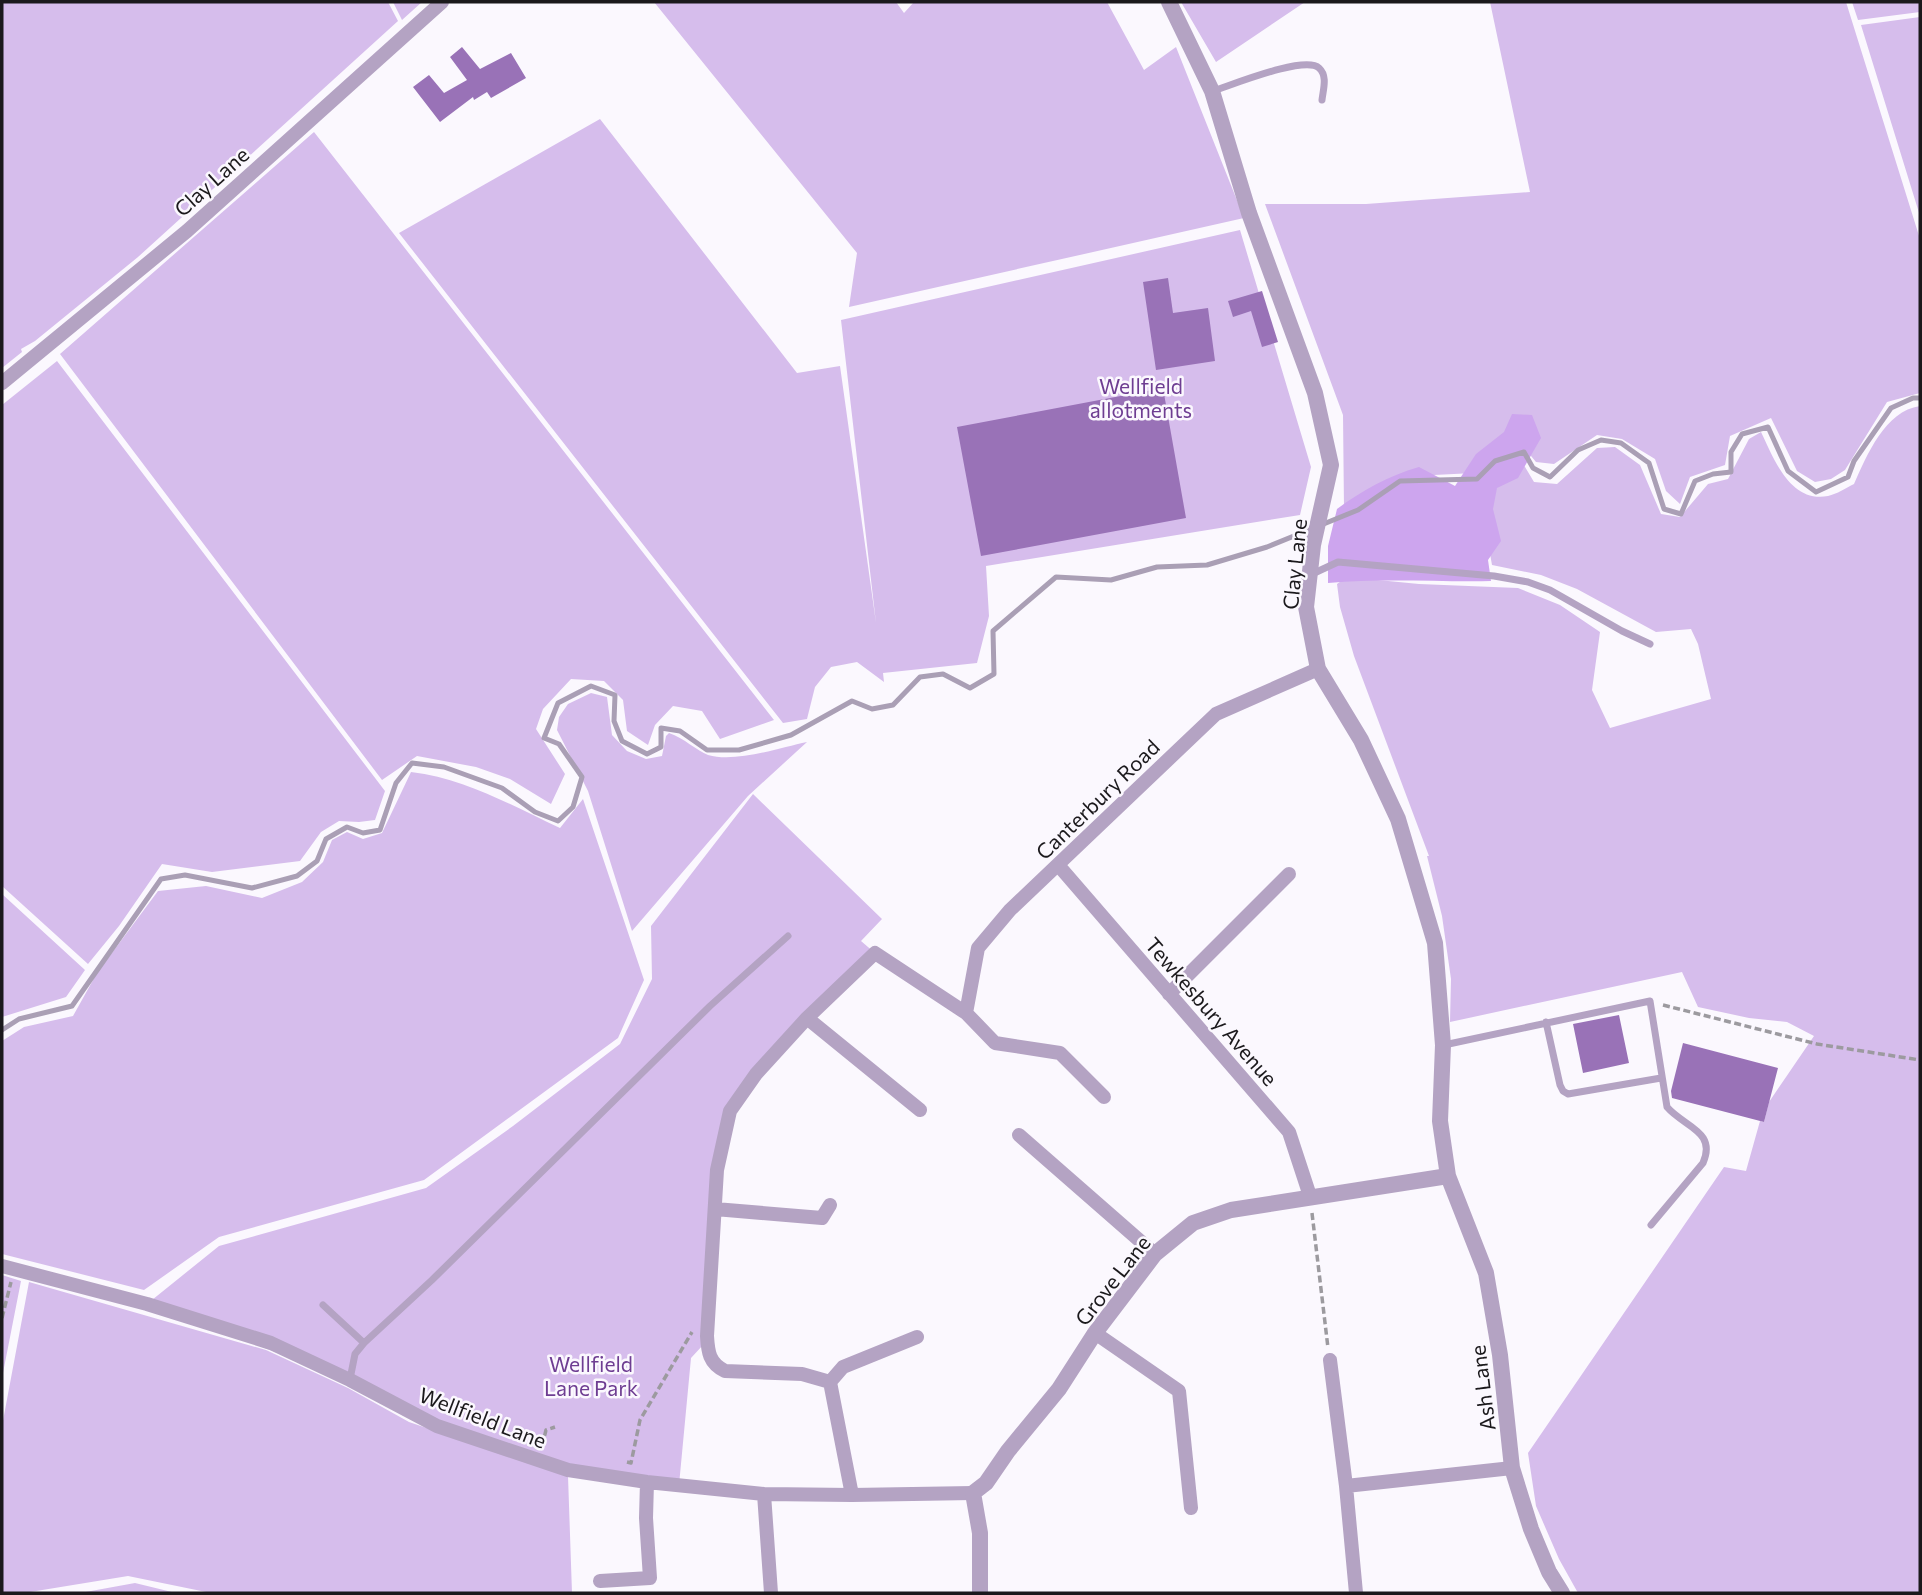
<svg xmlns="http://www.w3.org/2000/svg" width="1922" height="1595" font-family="Commissioner,sans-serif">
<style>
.green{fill:#d6bdec}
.forest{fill:#cda5ee}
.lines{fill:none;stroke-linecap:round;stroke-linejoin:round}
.stream{stroke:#aa9fb5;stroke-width:5}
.building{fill:#9972b7}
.path{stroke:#9c9a9f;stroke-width:3.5;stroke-dasharray:7 3.5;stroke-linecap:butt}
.service{stroke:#b4a3c3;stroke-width:7}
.minor{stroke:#b4a3c3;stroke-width:14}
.tertiary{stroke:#b4a3c3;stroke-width:16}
.labels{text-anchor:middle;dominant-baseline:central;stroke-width:5;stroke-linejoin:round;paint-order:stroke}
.street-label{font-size:21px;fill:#1b191c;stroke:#fbf8fe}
.park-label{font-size:21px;fill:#6e3d92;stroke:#fbf8fe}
</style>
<rect width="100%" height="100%" fill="#fbf8fe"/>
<path class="green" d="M2,2H388L398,21L138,257L35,341L21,349L22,352L2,368Z
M393,2H422L402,20Z
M654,2H896L904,13L914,2H1107L1144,70L1176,47L1244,218L849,307L857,253Z
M1181,2H1305L1216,62Z
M1490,2H1846L1920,239V393L1887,402L1845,470L1831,479L1815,482L1797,471L1771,418L1730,436L1725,465L1690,477L1680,504L1666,491L1655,459L1622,439L1597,435L1554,464L1536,462L1522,445L1474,473L1394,477L1344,509L1343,415L1265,204H1366L1530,192Z
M1852,2H1920V12L1858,20Z
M1920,17V216L1861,25Z
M600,119L797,373L840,366L876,623L841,320L1240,230L1311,467L1300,515L986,566L989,616L977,663L883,673L884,682L857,662L831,667L815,687L807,719L783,723L399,233Z
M314,132L774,720L720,739L702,711L673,706L655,725L648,745L627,731L623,700L604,681L571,679L543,709L536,729L565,774L551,804L510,779L476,767L417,756L382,780L60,354Z
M57,361L385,791L375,820L359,822L339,821L321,832L300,861L212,872L162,864L119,926L88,964L2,886V405Z
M1920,406V1593H1578L1559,1559L1536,1506L1528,1453L1724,1167L1746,1171L1760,1121L1764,1122L1769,1102L1814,1036L1787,1022L1749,1018L1698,1007L1682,972L1450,1022L1451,979L1442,916L1427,856H1429L1354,656L1340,607L1337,584L1347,577L1419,584L1518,588L1560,605L1600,632L1592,690L1610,728L1711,699L1698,644L1691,629L1656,632L1577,589L1541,575L1492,565L1482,508L1519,457L1534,482L1557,484L1597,448L1615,447L1640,465L1661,514L1680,517L1708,484L1728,479L1749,439L1761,432C1774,459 1790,503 1828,496C1837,494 1846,488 1854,484C1867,455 1885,411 1920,406Z
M591,693L607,697L612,735L627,751L646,759L662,756L666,736L669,733C684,738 697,751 708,755C735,763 779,748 807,742L748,796L632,931L588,791L557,730L559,717L568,704Z
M411,772C467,779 510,805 560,828L583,799L644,980L618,1038L424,1180L219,1237L144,1290L2,1254V1041L24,1027L73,1016L97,973L158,891L206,886L262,898L302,882L323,862L332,840L347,832L363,839L382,833Z
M753,794L882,919L861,941L875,953L730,1111L703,1345L691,1358L679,1485L568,1470L437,1426L350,1380L147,1304L219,1246L426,1188L513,1126L620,1044L652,979L651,926Z
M2,894L85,970L66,997L2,1017Z
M2,1275L21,1281L2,1378Z
M29,1282L266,1350L348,1388L409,1422L568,1476L572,1593H211L128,1576L24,1593H2V1426Z
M135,1583L176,1593H80Z"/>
<path class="forest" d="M1512,414L1532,415L1541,438L1518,478L1497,488L1493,509L1501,541L1488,560L1491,581C1437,582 1382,578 1328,583V546L1337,509C1363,490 1388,476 1419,467L1455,486L1476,454L1504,432Z"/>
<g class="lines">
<path class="stream" d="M2,1030L19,1019L72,1006L161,879L185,875L252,888L297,876L317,861L326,839L347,827L363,833L380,830L396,783L412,763L444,767L502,788L535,812L558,821L573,807L582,777L559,744L544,738L558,703L591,686L615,695L614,721L622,741L647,754L661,747V728L680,731L707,750H739L791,735L852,701L872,709L893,705L920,677L943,674L970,688L994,674L993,631L1056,577L1111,580L1157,567L1207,565L1267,547L1358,510L1400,481L1477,479L1495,461L1524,452L1533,468L1550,477L1578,450L1601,440L1621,443L1649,463L1664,509L1681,514L1695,481L1713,474L1731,472V452L1742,434L1768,427L1788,471L1816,492L1848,477L1854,461L1891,408L1913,398H1920"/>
</g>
<path class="building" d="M462,47L480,69L511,53L526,78L491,98L487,92L474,100L473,97L440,122L413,87L429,75L444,93L467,80L450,57Z
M1168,278L1173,313L1208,308L1215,361L1156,370L1143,282Z
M1262,291L1278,342L1262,347L1251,311L1233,317L1228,301Z
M1163,388L1186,518L981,556L957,427Z
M1619,1015L1629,1063L1583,1073L1573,1024Z
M1683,1043L1778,1068L1764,1122L1672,1098L1671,1091Z"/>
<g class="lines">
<path class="path" d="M1663,1005L1817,1044L1920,1060
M1312,1213L1328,1348
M2,1318L11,1282
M542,1446L546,1430L555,1427
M627,1462L631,1463L640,1420L692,1332"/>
<path class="service" d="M1213,91C1232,85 1305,55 1319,68C1328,76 1323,90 1322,100
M1310,575L1338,562L1494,576L1528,582L1550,590L1622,631L1650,644
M1546,1022L1560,1085L1563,1091L1568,1094L1661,1078
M1444,1045L1650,1001L1667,1107C1684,1127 1717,1131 1703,1163L1651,1225
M323,1305L364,1343
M350,1379L355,1354L364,1343L432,1280L710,1006L788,936"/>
<path class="minor" d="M2,383L187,231L442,2
M1059,866L1289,1132L1310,1196
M1169,994L1289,874
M966,1013L978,948L1010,910L1216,714L1318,669
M807,1018L920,1110
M1019,1135L1155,1254
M715,1209L822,1218L830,1205
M2,1266L147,1304L271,1343L350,1380L437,1426L568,1470L647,1482L764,1494L852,1495L973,1493
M1095,1333L1179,1391L1191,1508
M1330,1360L1346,1486L1356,1593
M830,1382L843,1367L917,1337
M1346,1486L1512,1468
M764,1494L771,1593
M852,1495L830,1382L802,1374L725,1371C709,1363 708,1352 707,1336L717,1170L730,1111L756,1074L807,1018L875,953L966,1013L995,1043L1060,1053L1104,1097
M600,1581L650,1578L646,1518L647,1482"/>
<path class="tertiary" d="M1169,2L1212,91L1249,213L1315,393L1331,465L1313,545L1306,607L1318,669L1361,740L1398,819L1435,943L1443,1045L1440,1121L1448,1176L1486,1273L1500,1355L1512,1468L1531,1529L1549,1572L1562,1593
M980,1593V1533L973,1493L986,1483L1008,1451L1059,1389L1095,1333L1155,1254L1193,1223L1231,1210L1448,1176"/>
</g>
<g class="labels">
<g class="street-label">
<text transform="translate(211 181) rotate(-42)">Clay Lane</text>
<text transform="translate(1294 564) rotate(-84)">Clay Lane</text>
<text transform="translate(1097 799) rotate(-44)">Canterbury Road</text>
<text transform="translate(1212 1011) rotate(49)">Tewkesbury Avenue</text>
<text transform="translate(1112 1280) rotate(-52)">Grove Lane</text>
<text transform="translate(1482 1388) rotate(-97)">Ash Lane</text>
<text transform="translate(483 1417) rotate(21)">Wellfield Lane</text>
</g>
<g class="park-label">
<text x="1141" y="385">Wellfield<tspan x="1141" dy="24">allotments</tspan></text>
<text x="591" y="1363">Wellfield<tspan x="591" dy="24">Lane Park</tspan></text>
</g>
</g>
<rect width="1922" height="1595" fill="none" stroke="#1b191c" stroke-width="7"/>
</svg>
